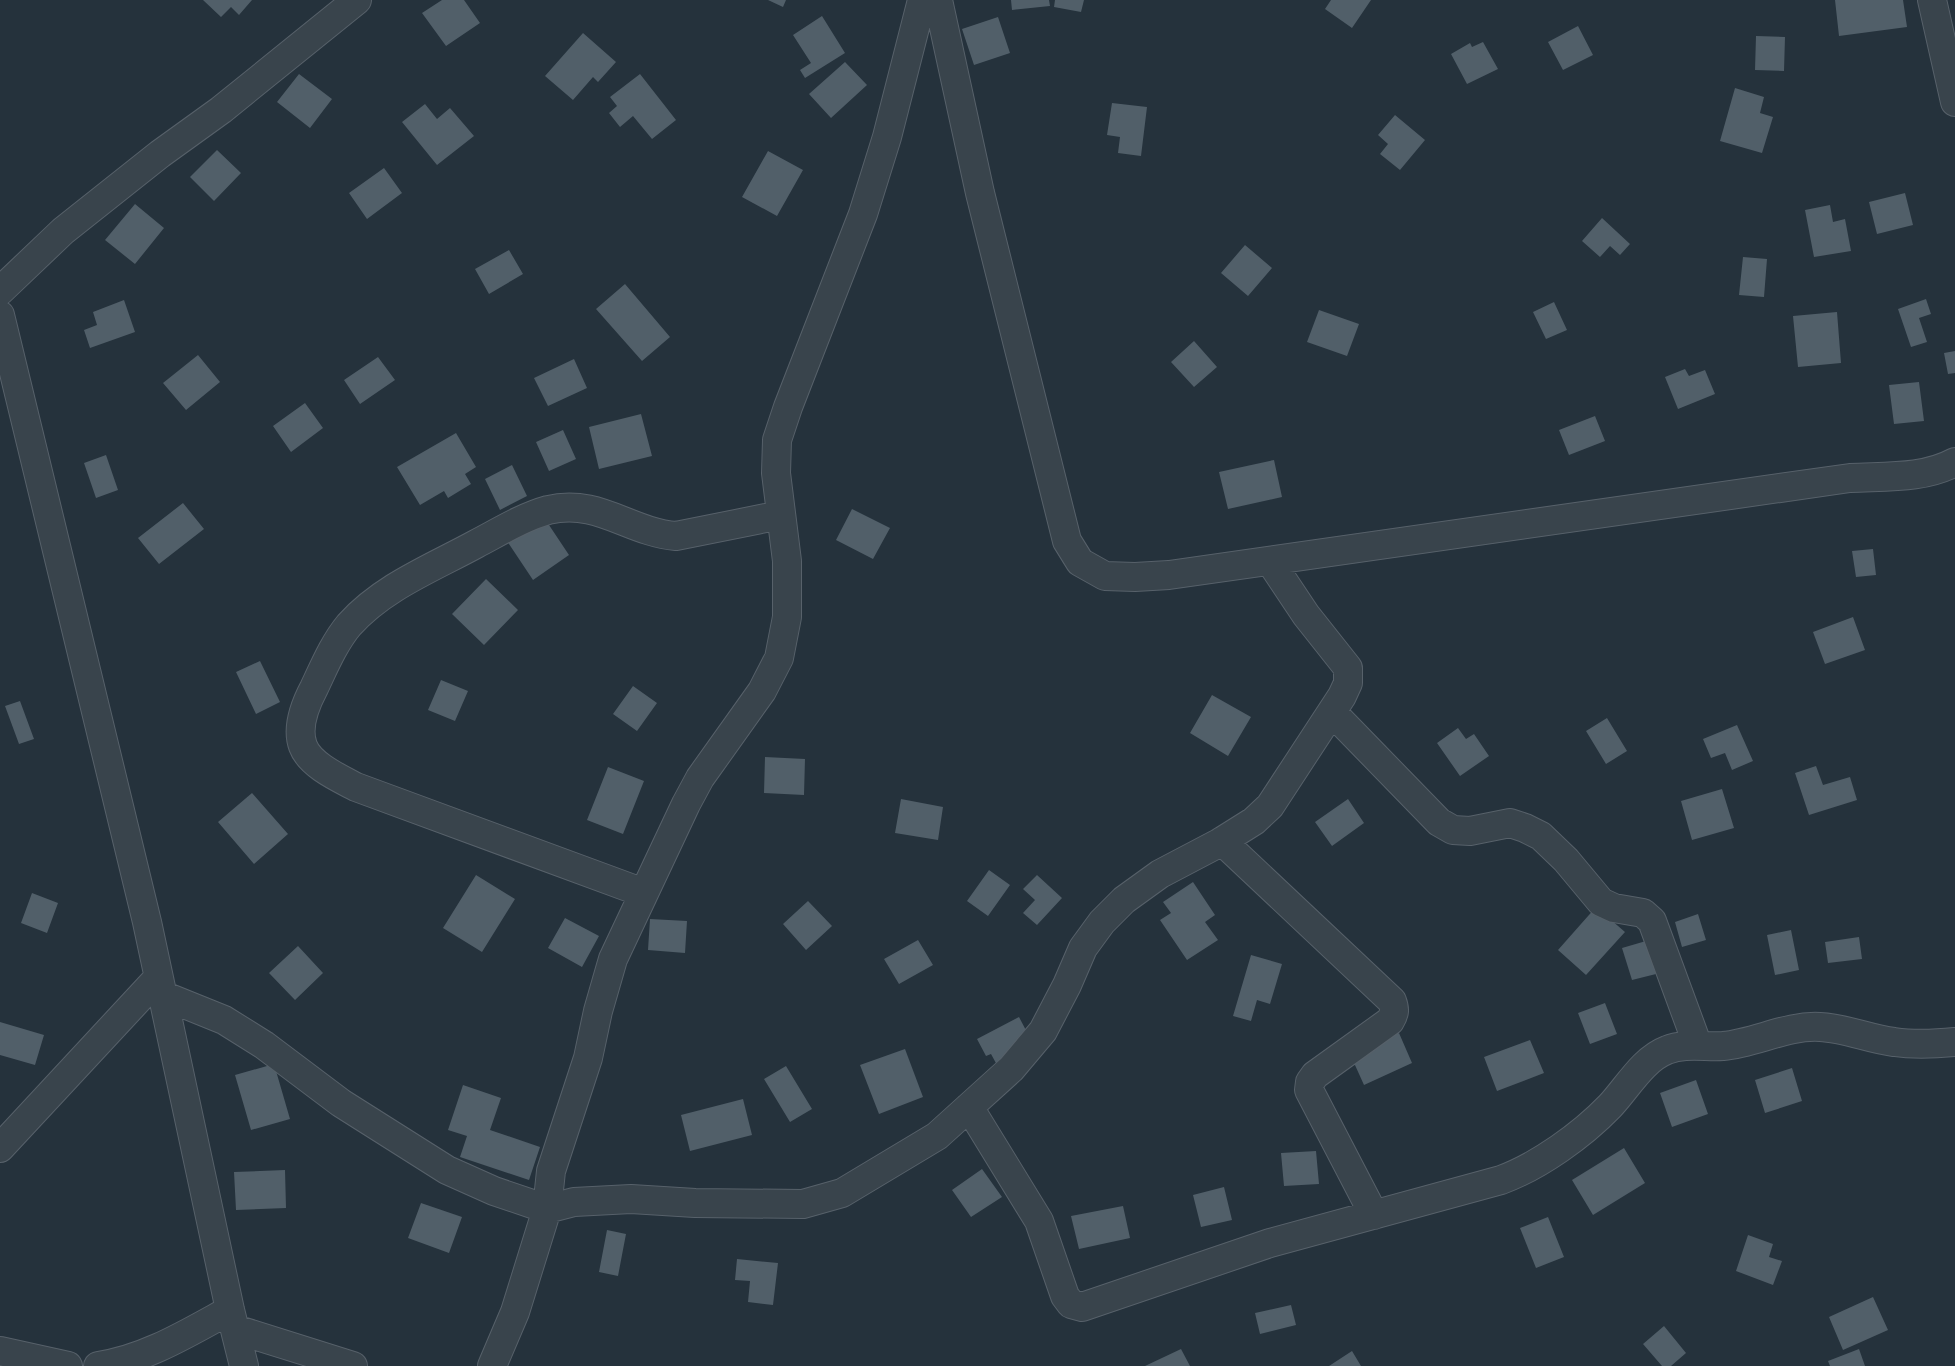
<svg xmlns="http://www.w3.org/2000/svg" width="1955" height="1366" font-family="Montserrat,sans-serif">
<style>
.building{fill:#515f69}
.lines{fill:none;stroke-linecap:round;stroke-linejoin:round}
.street-casing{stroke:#57616a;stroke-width:30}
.street{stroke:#39444c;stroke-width:28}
</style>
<rect width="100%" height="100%" fill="#25323c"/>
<path class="building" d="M203,0H252L239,15L231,7L221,17Z
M442,0H464L480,23L446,46L422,13Z
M768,0H786L783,7Z
M1011,0H1049L1050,6L1012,10Z
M1055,0H1084L1081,12L1054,7Z
M1331,0H1371L1352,28L1325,9Z
M1835,0H1903L1907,27L1839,36Z
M822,16L845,53L805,78L800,70L811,63L793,35Z
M998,17L1010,53L974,65L962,29Z
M1578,26L1593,55L1563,70L1548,42Z
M583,33L616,62L598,82L593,77L573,100L545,76Z
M1756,36L1785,37L1784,71L1755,70Z
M1483,42L1498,69L1467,84L1451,54L1470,43L1472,47Z
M845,62L867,85L831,118L809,94Z
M299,74L332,99L310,128L277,102Z
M640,74L676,120L652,139L633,116L620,127L609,113L617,106L610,97Z
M1735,88L1764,97L1760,113L1773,117L1762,153L1720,141Z
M1112,103L1147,107L1141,156L1118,153L1120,137L1107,135Z
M425,104L437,119L450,108L474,136L437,165L402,122Z
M1395,115L1425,140L1400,170L1380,154L1388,144L1378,135Z
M217,150L241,173L214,201L190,177Z
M768,151L803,170L777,216L742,197Z
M384,168L402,193L367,219L349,193Z
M1905,193L1913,225L1877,234L1869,202Z
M135,204L164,228L135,264L105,240Z
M1830,205L1833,222L1845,219L1851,251L1814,257L1805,210Z
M1602,218L1630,244L1620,255L1610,246L1600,257L1582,241Z
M1245,245L1272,268L1248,296L1221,273Z
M509,250L523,274L489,294L475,269Z
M1743,257L1767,259L1764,297L1739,295Z
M625,284L670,337L642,361L596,309Z
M1926,299L1931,314L1919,318L1927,342L1911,347L1898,309Z
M124,300L135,332L90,348L84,330L97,325L93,312Z
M1554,302L1567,330L1546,339L1533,312Z
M1319,310L1359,324L1347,356L1307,342Z
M1837,312L1841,363L1798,367L1793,316Z
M1194,341L1217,367L1194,387L1171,362Z
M1955,351V373L1948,374L1944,353Z
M198,355L220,382L186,410L163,383Z
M378,357L395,380L360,404L344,380Z
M574,359L587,388L548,406L534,378Z
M1685,369L1689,376L1705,370L1715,394L1678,409L1665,377Z
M1919,382L1924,421L1894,424L1889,385Z
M305,403L323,428L291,452L273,426Z
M641,414L652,456L599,469L589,427Z
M1595,416L1605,441L1569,455L1559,430Z
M563,430L576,459L549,471L536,442Z
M456,433L476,467L465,474L471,484L448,498L444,491L420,505L397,467Z
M106,455L118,490L96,498L84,463Z
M1274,460L1282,497L1228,509L1219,472Z
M512,465L527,496L500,510L485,479Z
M183,503L204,529L159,564L138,538Z
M852,509L890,528L873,559L836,540Z
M543,516L569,555L533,580L507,541Z
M1873,549L1876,575L1856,577L1852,551Z
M486,579L518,610L484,645L452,614Z
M1853,617L1865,650L1825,664L1813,632Z
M260,661L280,702L256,714L236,672Z
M441,680L468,691L455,721L428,710Z
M633,686L657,703L637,731L613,714Z
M1212,695L1251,717L1228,756L1190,733Z
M20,701L34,739L19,744L5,706Z
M1607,718L1627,751L1606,764L1586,731Z
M1737,725L1753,761L1732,770L1725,753L1711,758L1703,739Z
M1458,728L1466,739L1474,734L1489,756L1460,776L1437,743Z
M765,757L805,759L804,795L764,793Z
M1816,766L1823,785L1850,777L1857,800L1809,815L1795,773Z
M608,767L644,781L623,834L587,820Z
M1722,789L1734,828L1692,840L1681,801Z
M252,793L288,834L254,864L218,822Z
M901,799L943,807L938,840L895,833Z
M1348,799L1364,823L1332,846L1315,822Z
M989,870L1010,885L988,916L967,901Z
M476,875L515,899L482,952L443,928Z
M1037,875L1062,898L1037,925L1023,913L1035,900L1023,889Z
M1193,882L1215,915L1205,922L1218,940L1187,960L1160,920L1171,913L1163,902Z
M32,893L58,903L47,933L21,923Z
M808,901L832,926L806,950L783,924Z
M1596,907L1625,932L1586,975L1558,950Z
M1698,914L1706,940L1682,947L1675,922Z
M565,918L599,936L582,967L548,948Z
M650,919L687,921L685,953L648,950Z
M1791,930L1799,970L1775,975L1767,935Z
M1859,937L1862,959L1828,963L1825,942Z
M918,940L933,965L899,984L884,959Z
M1646,941L1656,974L1632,980L1622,948Z
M298,946L323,973L295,1000L269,973Z
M1251,955L1282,964L1270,1004L1257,1000L1251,1021L1233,1016Z
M1605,1003L1617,1034L1590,1044L1578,1013Z
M1019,1017L1040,1057L1003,1076L991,1054L986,1056L977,1039Z
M0,1022L44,1035L35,1065L0,1055Z
M1399,1033L1412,1063L1364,1085L1350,1054Z
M1530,1040L1544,1073L1497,1091L1484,1057Z
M905,1049L923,1097L879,1114L860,1065Z
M274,1064L290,1119L251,1130L235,1075Z
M786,1066L812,1109L790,1122L764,1079Z
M1792,1068L1802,1101L1765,1113L1755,1080Z
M1696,1080L1708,1114L1672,1127L1660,1093Z
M463,1085L501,1098L490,1130L540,1147L529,1180L460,1157L467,1136L448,1130Z
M743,1099L752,1135L690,1151L681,1115Z
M1624,1148L1645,1183L1593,1215L1572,1180Z
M1316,1151L1319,1184L1284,1186L1281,1153Z
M982,1169L1002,1197L971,1217L952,1190Z
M285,1170L286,1208L236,1210L234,1172Z
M1224,1187L1232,1220L1201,1227L1193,1195Z
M421,1203L462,1217L449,1253L408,1238Z
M1123,1206L1130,1238L1079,1249L1071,1216Z
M1548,1217L1564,1257L1536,1268L1520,1228Z
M607,1230L626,1234L618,1276L599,1272Z
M1748,1235L1773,1244L1769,1257L1782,1261L1773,1285L1736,1271Z
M737,1259L778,1263L773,1305L748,1302L750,1281L735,1280Z
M1873,1297L1888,1330L1843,1350L1829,1317Z
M1291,1305L1296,1325L1260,1334L1255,1313Z
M1664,1326L1686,1353L1671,1366H1662L1643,1344Z
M1181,1349L1190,1366H1145Z
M1859,1349L1865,1366H1830L1828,1361Z
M1352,1351L1361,1366H1329Z"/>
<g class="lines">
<defs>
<path id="street" d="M938,0L980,193L1067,541L1080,562L1105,576L1135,577L1169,575L1850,478C1885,476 1924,479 1955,462
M1932,0L1955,102
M0,291L63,231L160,154L221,110L357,0
M0,315L147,922L230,1310L244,1366
M1332,712L1439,822L1453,830L1470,831L1510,823L1525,828L1541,836L1566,860L1601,902L1614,908L1643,913L1652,921L1698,1046
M1222,841L1392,1001C1395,1009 1395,1013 1390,1021L1315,1075L1310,1082L1309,1090L1374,1215
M644,893L356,787C339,778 310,765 303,746C296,727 305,705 314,688C324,667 334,643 349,625C383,587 432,568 476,544C499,532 523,517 548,510C598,498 629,532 676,536L781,515
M162,995L224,1020L264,1045L341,1103L447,1170L494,1191L547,1209L574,1202L631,1199L695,1203L803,1204L842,1193L937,1136L1011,1069L1043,1031L1067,985L1083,948L1102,922L1124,900L1160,874L1219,843L1254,821L1270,806L1342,696L1348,683V668L1306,615L1270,561
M969,1107L1039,1221L1065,1296L1071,1304L1082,1307L1270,1243L1501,1180C1539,1166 1582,1135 1610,1106C1627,1088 1643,1059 1667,1050C1684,1043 1704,1047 1723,1046C1756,1043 1787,1025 1820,1027C1845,1028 1869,1039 1894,1042C1914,1045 1935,1044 1955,1042
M0,1148L158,978
M235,1329L353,1366
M0,1351L68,1366
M98,1366C146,1359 188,1333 230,1310
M492,1366L515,1312L547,1209L551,1171L588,1058L598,1011L613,959L686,804L700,778L762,691L779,658L787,617V561L776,473L777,440L788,407L863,214L887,137L922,0"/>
</defs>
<use href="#street" class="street-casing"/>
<use href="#street" class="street"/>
</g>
</svg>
